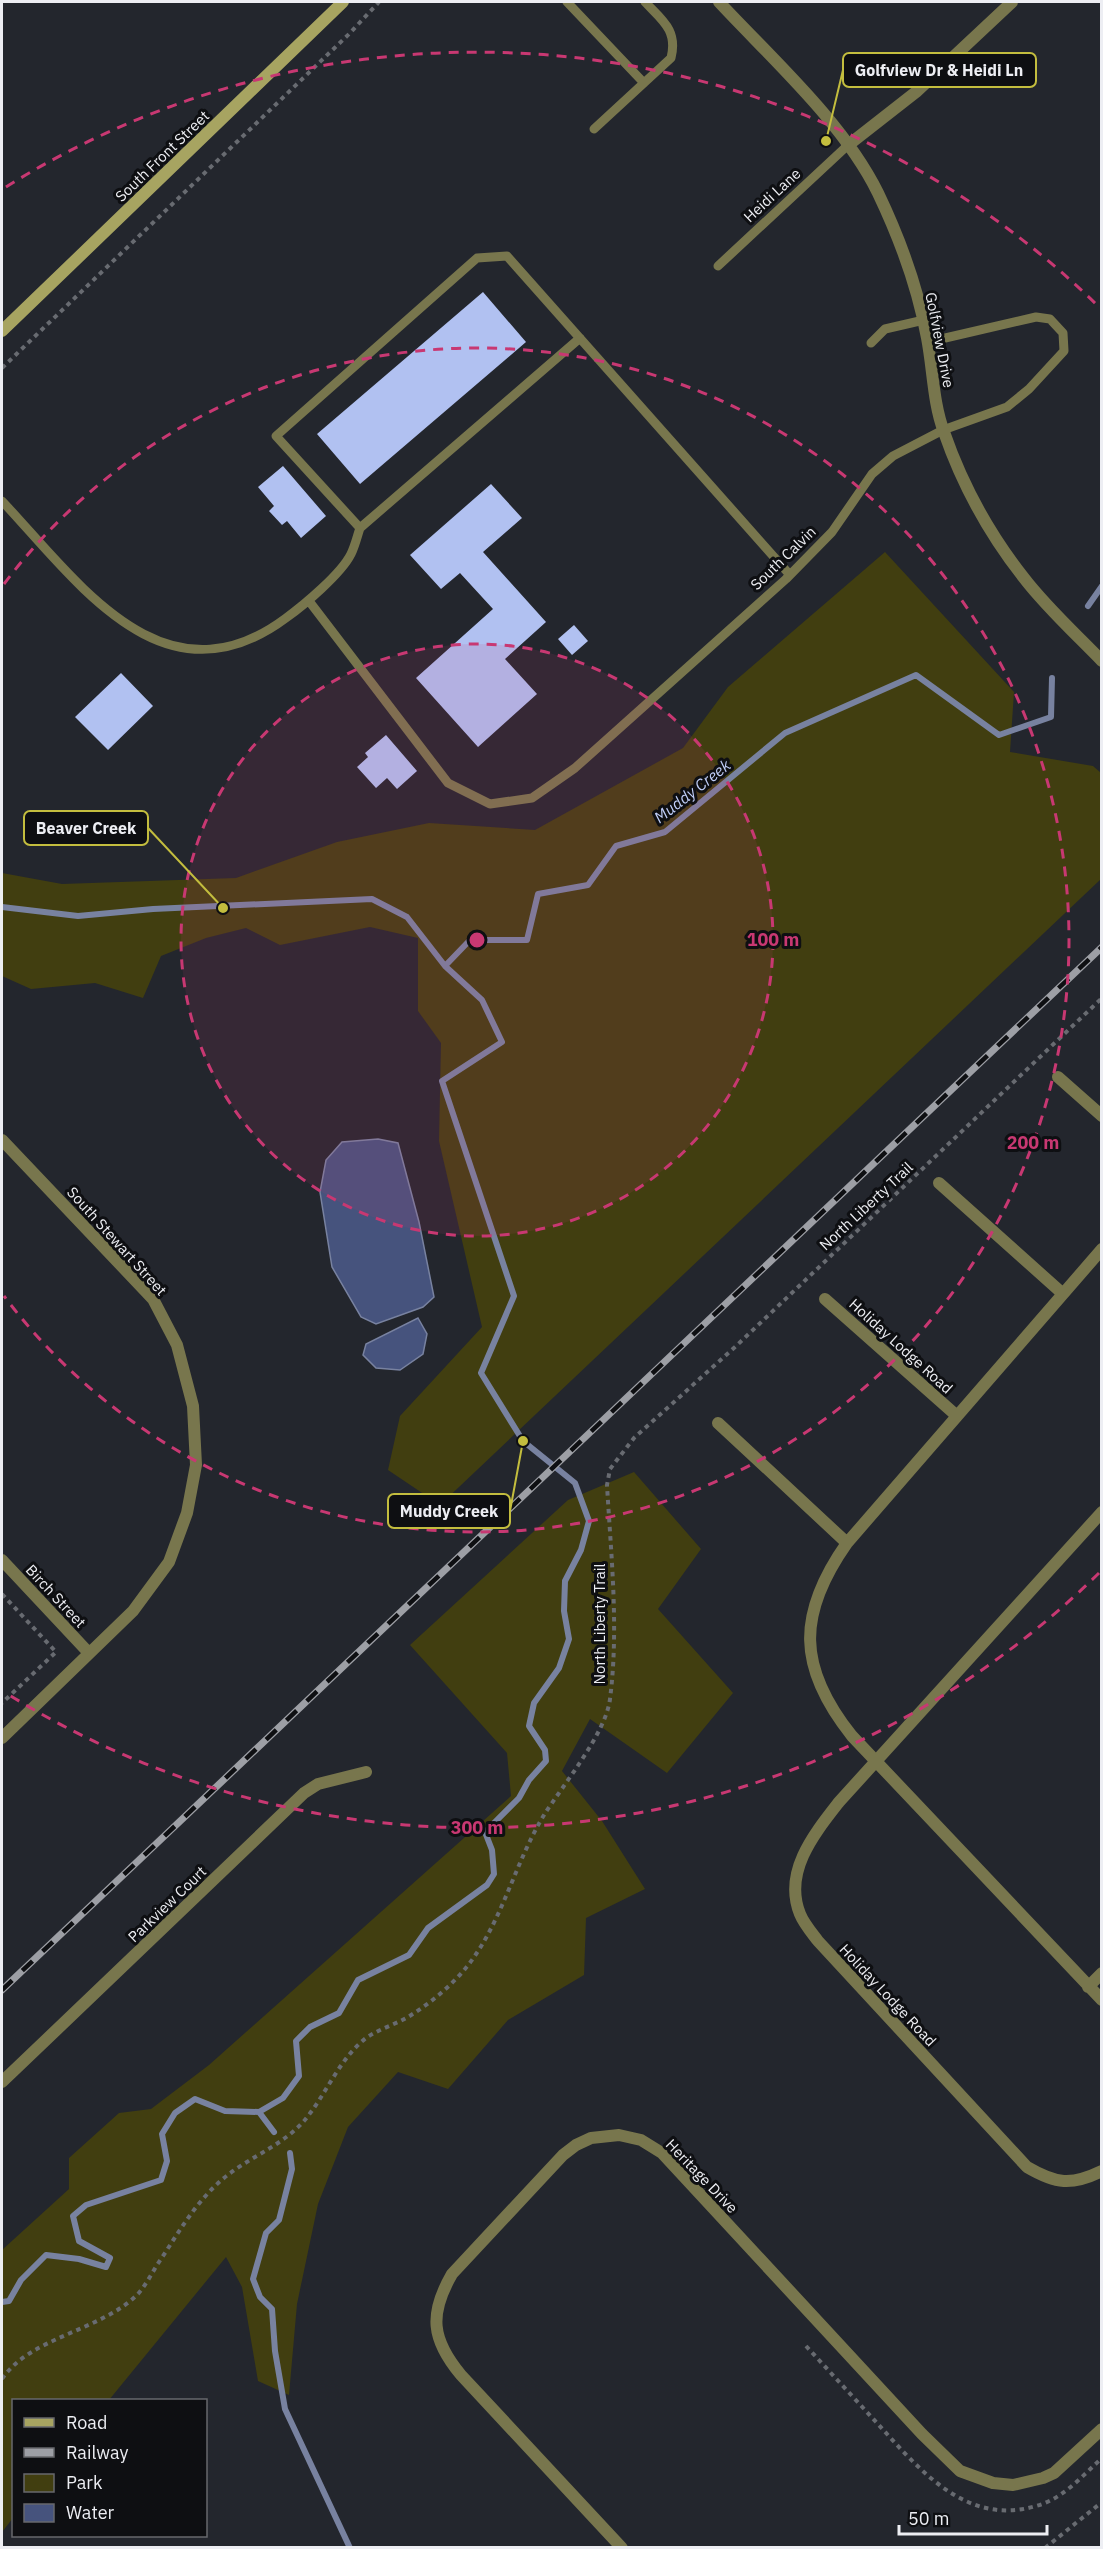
<svg xmlns="http://www.w3.org/2000/svg" width="1103" height="2549" font-family="'IBM Plex Sans',sans-serif">
<style>
.green{fill:#413e10}
.water{fill:#46537d;stroke:#7882a0;stroke-width:1.5}
.lines{fill:none;stroke-linecap:round;stroke-linejoin:round}
.stream{stroke:#7882a0;stroke-width:6}
.building{fill:#b1c1f1}
.path{stroke:#686b71;stroke-width:4;stroke-dasharray:4.5 4.5;stroke-linecap:butt}
.lane{stroke:#78764d;stroke-width:9}
.street{stroke:#78764d;stroke-width:12}
.secondary{stroke:#a7a461;stroke-width:12}
.rail-casing{stroke:#9d9fa5;stroke-width:7}
.rail{stroke:#0e0f12;stroke-width:4.5;stroke-dasharray:14;stroke-linecap:butt}
.ring{fill:none;stroke:#c83872;stroke-width:3;stroke-dasharray:10 8}
.labels{text-anchor:middle;dominant-baseline:central;stroke-width:6;stroke-linejoin:round;paint-order:stroke}
.street-label{font-size:15px;fill:#edeef3;stroke:#0e0f12}
.water-label{font-size:16px;font-style:italic;fill:#c1cff9;stroke:#0e0f12}
.centre{fill:#c83872;stroke:#0e0f12;stroke-width:3}
.ring-label{font-size:18px;text-anchor:middle;font-weight:bold;fill:#c83872;stroke:#0e0f12;stroke-width:6;stroke-linejoin:round;paint-order:stroke}
.leader{fill:none;stroke:#c3bd3e;stroke-width:2}
.callout-dot{fill:#c3bd3e;stroke:#0e0f12;stroke-width:2}
.callout{fill:#0e0f12;stroke:#c3bd3e;stroke-width:2}
.callout-label{font-size:16px;text-anchor:middle;font-weight:bold;fill:#edeef3}
</style>
<rect width="100%" height="100%" fill="#23262d"/>
<path class="green" d="M885,552L1014,692L1010,752L1093,766L1101,773V879L440,1505L388,1470L400,1416L482,1327L439,1141L441,1043L418,1011V938L370,927L280,945L246,928L206,938L161,956L143,998L95,983L31,989L2,976V873L62,884L236,878L337,842L429,823L535,830L683,748L728,687Z
M634,1472L701,1549L658,1609L733,1693L667,1773L590,1719L562,1771L602,1821L645,1889L586,1918L584,1975L508,2020L448,2089L398,2072L348,2127L318,2204L297,2304L289,2395L258,2381L242,2287L226,2257L109,2400H14L13,2518L2,2532V2250L69,2189V2158L119,2113L151,2109L209,2065L511,1796L507,1753L410,1645L568,1500Z"/>
<path class="water" d="M378,1139L398,1143L419,1222L434,1297L423,1307L376,1324L361,1317L332,1267L320,1192L326,1160L342,1142Z
M418,1318L427,1334L423,1354L400,1370L376,1368L363,1355L366,1344Z"/>
<g class="lines">
<path class="stream" d="M1088,606L1102,586
M2,907L78,916L153,909L372,899L407,917L445,966
M259,2112L274,2132
M290,2153L292,2169L279,2220L266,2233L253,2279L260,2297L272,2309L275,2351L285,2409L350,2548
M2,2302L9,2301L21,2280L46,2255L79,2259L106,2267L110,2258L79,2241L73,2216L86,2205L161,2180L167,2161L162,2134L175,2113L195,2099L225,2111L259,2112L283,2098L299,2076L296,2041L310,2027L339,2013L358,1980L409,1955L428,1928L487,1885L494,1874L492,1850L485,1832L519,1798L529,1780L546,1761L545,1750L529,1726L534,1703L559,1668L569,1639L564,1611L565,1581L581,1550L589,1521L575,1483L523,1441L481,1373L514,1296L442,1081L502,1042L482,1000L445,966L470,940H527L538,894L588,885L616,846L665,832L785,733L916,675L999,735L1051,717L1052,678"/>
</g>
<path class="building" d="M483,292L526,342L360,484L317,434Z
M283,466L326,516L301,538L287,521L282,525L269,511L274,506L258,487Z
M491,484L522,518L483,552L546,622L505,659L537,694L478,747L416,678L493,609L460,573L441,589L410,555Z
M574,625L588,641L572,655L558,639Z
M121,673L153,706L108,750L75,717Z
M386,735L417,771L397,789L387,778L376,788L357,767L368,757L365,753Z"/>
<g class="lines">
<path class="path" d="M2,368L349,34L379,2
M2,1594L56,1652L2,1703
M806,2346C830,2372 854,2398 877,2423C919,2469 966,2527 1036,2506C1063,2499 1082,2476 1102,2458
M2,2379C30,2337 101,2331 138,2294C145,2286 151,2275 157,2265C178,2234 195,2202 224,2178C249,2157 282,2146 304,2121C326,2095 339,2059 366,2038C379,2029 394,2025 408,2017C429,2004 449,1988 465,1969C502,1924 514,1864 544,1815C563,1785 606,1733 610,1699C619,1629 611,1555 607,1485L610,1469L634,1438L735,1347L1102,998
M1045,2548L1102,2502"/>
<path class="lane" d="M567,2L644,83
M594,129L671,58C678,30 662,20 645,2
M718,266L847,146
M871,343L885,329L924,320
M2,501C78,582 164,709 286,618C304,605 341,574 351,554C355,546 357,537 360,528L276,436L477,258L507,256L790,575
M360,528L580,338
M309,601L448,783L490,804L532,798L575,768L786,579L832,532L872,474L893,456L943,430L1007,407L1029,389L1064,351L1063,333L1050,319L1036,317L928,342"/>
<path class="street" d="M719,2C772,59 843,122 878,193C900,239 918,288 927,338C933,369 933,403 944,432C962,484 990,535 1024,578C1047,608 1076,634 1102,661
M847,146L916,92L1012,2
M1058,1077L1102,1116
M2,1140L153,1299L177,1345L193,1406L196,1465L187,1513L169,1562L133,1611L2,1738
M939,1183L1062,1293
M1102,1249L847,1543C797,1614 797,1667 852,1736L1102,2000
M825,1299L957,1416
M718,1423L847,1543
M1102,1512L839,1802C814,1834 783,1872 800,1914C804,1924 812,1933 818,1941L1027,2167C1056,2184 1071,2186 1102,2171
M2,1560L88,1652
M1088,1987L1102,1973
M2,2082L304,1793L318,1784L366,1772
M622,2548L461,2375C431,2339 429,2314 452,2274L563,2155L576,2145L591,2138L619,2135L641,2140L662,2153L922,2434L960,2471L993,2483L1013,2485L1043,2478L1054,2473L1102,2429"/>
<path class="secondary" d="M2,331L343,2"/>
<defs>
<path id="rail" d="M2,1990L1102,947"/>
</defs>
<use href="#rail" class="rail-casing"/>
<use href="#rail" class="rail"/>
</g>
<circle cx="477" cy="940" r="296" fill="#c83872" fill-opacity=".12"/>
<g class="ring">
<circle cx="477" cy="940" r="296"/>
<path d="M4 584A592 592 0 1 1 4 1296"/>
<path d="M1099 1573A888 888 0 0 1 6 1693M6 187A888 888 0 0 1 1099 307"/>
</g>
<g class="labels">
<g class="street-label">
<text transform="translate(162 156) rotate(-44)">South Front Street</text>
<text transform="translate(772 195) rotate(-43)">Heidi Lane</text>
<text transform="translate(940 340) rotate(79)">Golfview Drive</text>
<text transform="translate(783 558) rotate(-44)">South Calvin</text>
<text transform="translate(866 1206) rotate(-43)">North Liberty Trail</text>
<text transform="translate(117 1241) rotate(48)">South Stewart Street</text>
<text transform="translate(901 1346) rotate(42)">Holiday Lodge Road</text>
<text transform="translate(56 1596) rotate(47)">Birch Street</text>
<text transform="translate(599 1624) rotate(-90)">North Liberty Trail</text>
<text transform="translate(167 1904) rotate(-44)">Parkview Court</text>
<text transform="translate(888 1995) rotate(47)">Holiday Lodge Road</text>
<text transform="translate(702 2176) rotate(46)">Heritage Drive</text>
</g>
<g class="water-label">
<text transform="translate(692 791) rotate(-38)">Muddy Creek</text>
</g>
</g>
<circle cx="477" cy="940" r="9" class="centre"/>
<g class="ring-label">
<text x="773" y="946">100 m</text>
<text x="1033" y="1149">200 m</text>
<text x="477" y="1834">300 m</text>
</g>
<path class="leader" d="M826 141L843 70M223 908L148 828M523 1441L510 1511"/>
<g class="callout-dot">
<circle cx="826" cy="141" r="6"/>
<circle cx="223" cy="908" r="6"/>
<circle cx="523" cy="1441" r="6"/>
</g>
<g class="callout">
<rect x="843" y="53" width="193" height="34" rx="6"/>
<rect x="24" y="811" width="124" height="34" rx="6"/>
<rect x="388" y="1494" width="122" height="34" rx="6"/>
</g>
<g class="callout-label">
<text x="939" y="76">Golfview Dr &amp; Heidi Ln</text>
<text x="86" y="834">Beaver Creek</text>
<text x="449" y="1517">Muddy Creek</text>
</g>
<rect width="1103" height="2549" fill="none" stroke="#edeef3" stroke-width="6"/>
<rect x="12" y="2399" width="195" height="138" fill="#0e0f12" stroke="#67686c" stroke-width="1.5"/>
<rect x="24" y="2418" width="30" height="9" fill="#a7a461" stroke="#67686c" stroke-width="1.5"/>
<text x="66" y="2429" font-size="18" fill="#edeef3">Road</text>
<rect x="24" y="2448" width="30" height="9" fill="#9d9fa5" stroke="#67686c" stroke-width="1.5"/>
<text x="66" y="2459" font-size="18" fill="#edeef3">Railway</text>
<rect x="24" y="2474" width="30" height="18" fill="#413e10" stroke="#67686c" stroke-width="1.5"/>
<text x="66" y="2489" font-size="18" fill="#edeef3">Park</text>
<rect x="24" y="2504" width="30" height="18" fill="#46537d" stroke="#67686c" stroke-width="1.5"/>
<text x="66" y="2519" font-size="18" fill="#edeef3">Water</text>
<path d="M899 2525v9h148v-9" fill="none" stroke="#edeef3" stroke-width="3"/>
<text x="908" y="2525" font-size="18" fill="#edeef3" stroke="#0e0f12" stroke-width="4.5" paint-order="stroke">50 m</text>
</svg>
